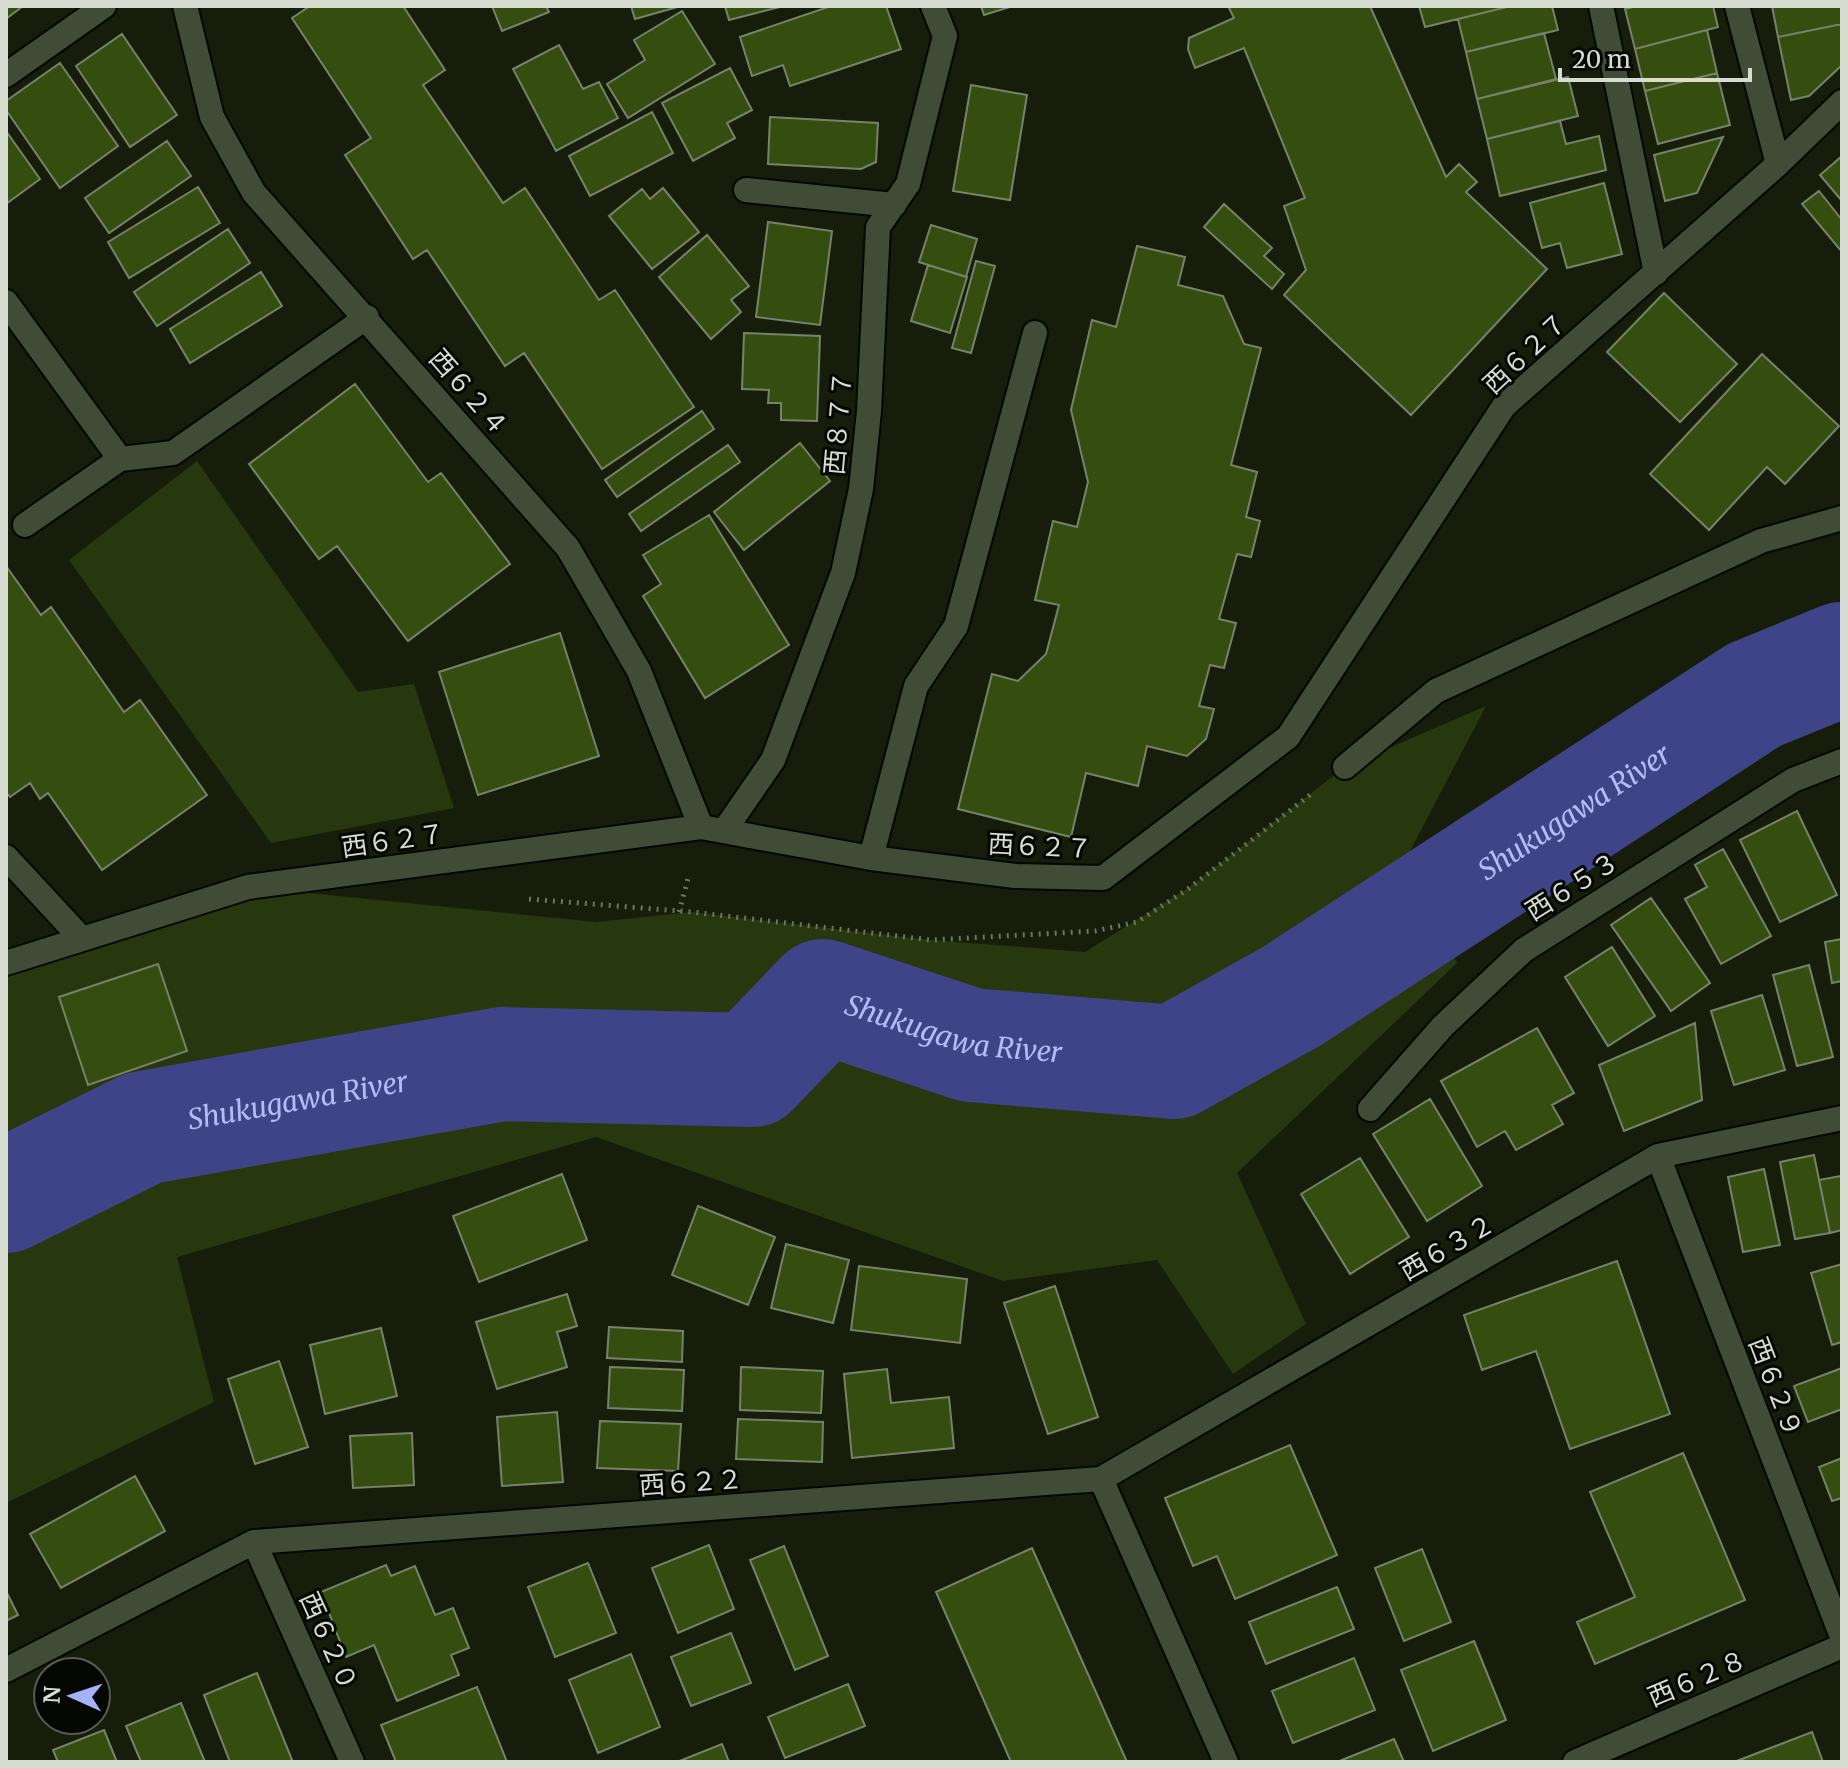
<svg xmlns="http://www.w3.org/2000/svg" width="1848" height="1768" font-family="Merriweather,'Noto Sans JP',serif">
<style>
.green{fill:#27380f}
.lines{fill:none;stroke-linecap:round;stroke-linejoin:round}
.river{stroke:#3f4489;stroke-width:114}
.building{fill:#354d0f;stroke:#77826b;stroke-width:2}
.minor-casing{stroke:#030800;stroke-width:28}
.path{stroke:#6b7362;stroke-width:5;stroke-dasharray:2 6;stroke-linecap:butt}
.minor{stroke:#414c36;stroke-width:24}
.labels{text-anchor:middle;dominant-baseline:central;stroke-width:6;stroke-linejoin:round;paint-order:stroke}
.street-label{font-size:26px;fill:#d6dccf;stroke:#040702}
.water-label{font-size:28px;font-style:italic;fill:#b2bcf8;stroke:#040702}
</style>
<rect width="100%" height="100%" fill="#161e0b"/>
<path class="green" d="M197,461L358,692L414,684L454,808L271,843L69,560Z
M1486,706L1409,853L1457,963L1237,1173L1306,1324L1233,1374L1157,1260L1003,1281L596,1137L177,1257L214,1402L6,1503V963L248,887L596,922L692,912L931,940L1085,952L1188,888L1345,767Z"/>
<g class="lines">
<path class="river" id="s1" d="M6,1196L143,1128L502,1064L752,1070L823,996L971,1045L1174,1062L1292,996L1754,695L1842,659"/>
</g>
<path class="building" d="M6,6H23L6,19Z
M310,6H403L445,70L423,85L503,203L525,188L599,300L615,290L694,407L602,469L524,353L505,366L427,250L413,259L345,155L371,138L292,18Z
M492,6H546L549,12L502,31Z
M631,6H681L635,19Z
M725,6H780V7L729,20Z
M831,6H886L901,49L790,86L783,65L752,76L740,37Z
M981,6H1013L984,15Z
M1228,6H1370L1446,177L1459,164L1477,182L1466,192L1547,269L1411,415L1284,295L1306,270L1284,206L1305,198L1244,48L1195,68L1188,49L1189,38L1234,18Z
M1419,6H1511L1425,27Z
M1511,6H1552L1558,30L1466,52L1458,19Z
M1637,6H1713L1718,27L1635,49L1625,9Z
M1772,6H1842V24L1778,37Z
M682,11L715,64L628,118L607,84L645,60L634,40Z
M1842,24V65L1809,96L1791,100L1778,37Z
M1707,30L1717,73L1645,91L1635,49Z
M1544,33L1556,79L1477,99L1466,52Z
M122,34L177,115L130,147L76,66Z
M559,45L583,89L599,82L618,118L556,151L513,69Z
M60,63L118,146L60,188L6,110V101Z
M730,68L752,110L727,123L735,138L693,161L662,103Z
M1717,73L1730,125L1658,144L1645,91Z
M1568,77L1578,116L1487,139L1477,99Z
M971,85L1027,95L1010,200L953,191Z
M652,112L673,153L590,196L569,156Z
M770,117L878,123L876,162L861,169L768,164Z
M1560,121L1566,144L1599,136L1606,170L1500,196L1487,139Z
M6,131L40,179L6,204Z
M1723,137L1697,193L1665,201L1654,155Z
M167,141L191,176L109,233L85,198Z
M1842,156V201L1820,175Z
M1604,183L1622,254L1567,268L1560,243L1542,248L1530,203Z
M198,187L220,223L129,278L108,242Z
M663,188L699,232L652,269L609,216L642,189L650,199Z
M1819,191L1842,220V252L1802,204Z
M1224,204L1272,248L1264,256L1284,274L1272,289L1204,227Z
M768,222L832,231L820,325L756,317Z
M931,225L977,239L966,277L919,262Z
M228,229L250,263L157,326L134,292Z
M707,235L749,286L731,300L741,312L711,339L659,277Z
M1137,246L1185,257L1178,285L1223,296L1244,344L1261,348L1231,465L1257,472L1246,517L1260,521L1251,557L1237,554L1219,619L1236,623L1224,668L1210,665L1199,706L1214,709L1206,739L1187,756L1147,746L1138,786L1086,773L1071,837L958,809L992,674L1018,681L1046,654L1059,605L1035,600L1053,521L1077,527L1088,482L1071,410L1092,320L1116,327Z
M976,261L995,266L971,353L952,348Z
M928,265L967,277L950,333L911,321Z
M261,272L282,306L190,363L170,329Z
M1664,293L1737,364L1680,422L1607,352Z
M744,333L820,336L817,421L781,420V403H768L769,390L742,389Z
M1762,354L1839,426L1785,484L1767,467L1709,530L1650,474Z
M355,384L428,482L441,473L510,564L408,641L337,546L319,559L249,464Z
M702,411L714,429L617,497L605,480Z
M800,443L830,481L744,550L714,512Z
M728,445L740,462L641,531L629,514Z
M709,515L789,645L705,698L643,596L661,584L643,555Z
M6,566L41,615L51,607L124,712L140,700L207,795L102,870L48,793L40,799L30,783L10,797L6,792Z
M560,633L599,756L478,795L439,672Z
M1797,811L1837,895L1780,922L1740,840Z
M1723,849L1771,936L1721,964L1685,899L1707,887L1695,865Z
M1651,898L1710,983L1671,1011L1611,925Z
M1842,939V981L1832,983L1825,942Z
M1612,947L1655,1016L1608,1046L1565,977Z
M158,964L187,1051L88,1085L59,997Z
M1809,965L1833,1057L1797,1066L1773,975Z
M1762,995L1785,1070L1734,1085L1711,1011Z
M1695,1023L1702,1100L1624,1131L1599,1065Z
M1537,1028L1574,1093L1552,1105L1563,1124L1516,1150L1505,1131L1477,1147L1441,1081Z
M1430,1099L1482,1186L1427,1221L1373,1134Z
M1814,1155L1830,1233L1795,1239L1780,1162Z
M1360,1158L1409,1237L1350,1274L1301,1194Z
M1764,1169L1780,1245L1743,1252L1728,1177Z
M562,1174L587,1240L479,1282L453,1216Z
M1841,1176L1842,1230L1830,1233L1819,1180Z
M698,1206L775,1237L748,1305L672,1275Z
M786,1244L849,1260L833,1323L771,1308Z
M1617,1261L1670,1414L1570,1449L1536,1351L1482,1370L1464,1315Z
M1842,1264V1342L1832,1345L1811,1273Z
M859,1266L967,1279L960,1343L851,1330Z
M1055,1286L1098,1417L1048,1434L1004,1303Z
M567,1294L577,1326L557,1332L567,1367L497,1389L476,1322Z
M609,1327L683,1331L682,1362L607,1358Z
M381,1328L397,1396L325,1414L310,1345Z
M279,1361L308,1447L255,1464L228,1379Z
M610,1367L684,1370L682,1411L608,1408Z
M741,1367L823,1371L821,1413L740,1410Z
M1842,1368V1409L1808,1422L1794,1386Z
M887,1369L891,1403L949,1397L954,1448L852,1458L844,1374Z
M557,1412L563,1482L502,1486L497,1417Z
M738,1419L823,1422L822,1462L736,1459Z
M600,1421L681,1424L678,1471L597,1468Z
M412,1433L414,1485L353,1488L350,1436Z
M1290,1445L1337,1555L1235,1599L1217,1556L1193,1566L1165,1498Z
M1683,1453L1745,1600L1595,1664L1577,1622L1635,1597L1590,1492Z
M1842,1458V1498L1832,1501L1819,1467Z
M135,1476L165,1531L61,1588L30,1534Z
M709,1545L734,1609L678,1633L652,1568Z
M784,1546L828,1656L795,1670L750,1560Z
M1032,1548L1127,1762H1011L936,1592Z
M1422,1549L1451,1622L1404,1641L1375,1568Z
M588,1563L616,1633L555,1657L528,1587Z
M386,1565L391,1576L415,1566L435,1615L453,1608L469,1648L451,1655L459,1675L397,1701L374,1645L346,1657L321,1592Z
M1337,1587L1354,1629L1266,1664L1249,1622Z
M6,1591L18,1615L6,1621Z
M731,1633L751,1683L691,1706L671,1657Z
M1474,1641L1506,1720L1433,1751L1401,1670Z
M631,1654L660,1727L598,1753L569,1680Z
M1354,1658L1375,1710L1293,1743L1272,1691Z
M257,1673L292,1760L287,1762H230L204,1695Z
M848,1684L865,1726L785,1758L768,1717Z
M477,1687L507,1762H396L381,1725Z
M181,1703L205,1762H141L126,1726Z
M104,1730L117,1762H58L53,1750Z
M1812,1732L1823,1762H1734Z
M1394,1739L1404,1762H1337Z
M722,1744L729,1762H677Z"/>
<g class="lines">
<defs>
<path id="minor" d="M185,6L212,117L254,193L568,548L639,671L701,827
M1601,6L1656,273
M1737,6L1778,164
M6,75L104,6
M746,190L894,205
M6,302L120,459L173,453L367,317
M25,525L120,459
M1345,767L1436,691L1761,541L1842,518
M724,831L773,760L843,573L861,489L869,411L878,227L908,184L945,36L933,6
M6,857L82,939
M871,858L916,686L956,626L1035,333
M6,963L248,887L701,827L871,858L1015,876L1103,878L1288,737L1504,406L1778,164L1842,102
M1370,1109L1443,1026L1524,950L1793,780L1842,761
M1658,1156L1842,1637
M1101,1479L1658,1156L1842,1118
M254,1542L352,1762
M6,1670L254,1542L1101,1479L1226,1762
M1575,1762L1842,1646"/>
</defs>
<use href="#minor" class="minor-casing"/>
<path class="path" d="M529,899L692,912L931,940L1095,931L1137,922L1188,889L1310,795
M679,912L689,875"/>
<use href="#minor" class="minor"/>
</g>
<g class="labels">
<g class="street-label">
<text transform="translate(1525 353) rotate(-43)">西６２７</text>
<text transform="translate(469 392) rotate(49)">西６２４</text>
<text transform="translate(838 423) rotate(-85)">西８７７</text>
<text transform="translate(393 840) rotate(-8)">西６２７</text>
<text transform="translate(1040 846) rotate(3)">西６２７</text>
<text transform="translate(1572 886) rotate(-32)">西６５３</text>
<text transform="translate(1447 1247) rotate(-30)">西６３２</text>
<text transform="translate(1776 1387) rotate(69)">西６２９</text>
<text transform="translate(691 1482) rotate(-4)">西６２２</text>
<text transform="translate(329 1641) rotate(66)">西６２０</text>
<text transform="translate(1697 1678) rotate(-23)">西６２８</text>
</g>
<g class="water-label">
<text stroke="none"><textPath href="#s1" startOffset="1702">Shukugawa River</textPath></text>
<text stroke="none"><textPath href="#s1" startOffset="1006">Shukugawa River</textPath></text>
<text stroke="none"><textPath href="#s1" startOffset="310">Shukugawa River</textPath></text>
</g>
</g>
<rect width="1848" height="1768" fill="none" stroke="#d6dccf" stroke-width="16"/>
<g transform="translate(72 1696) rotate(273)"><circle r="38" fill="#040702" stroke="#585c54" stroke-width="2"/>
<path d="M0-6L14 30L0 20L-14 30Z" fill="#a6b1fc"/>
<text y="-12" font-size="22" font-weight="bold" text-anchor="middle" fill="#d6dccf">N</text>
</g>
<path d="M1560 68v12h190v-12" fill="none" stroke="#d6dccf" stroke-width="4"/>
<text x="1572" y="68" font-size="24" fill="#d6dccf" stroke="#040702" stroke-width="6" paint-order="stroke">20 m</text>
</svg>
